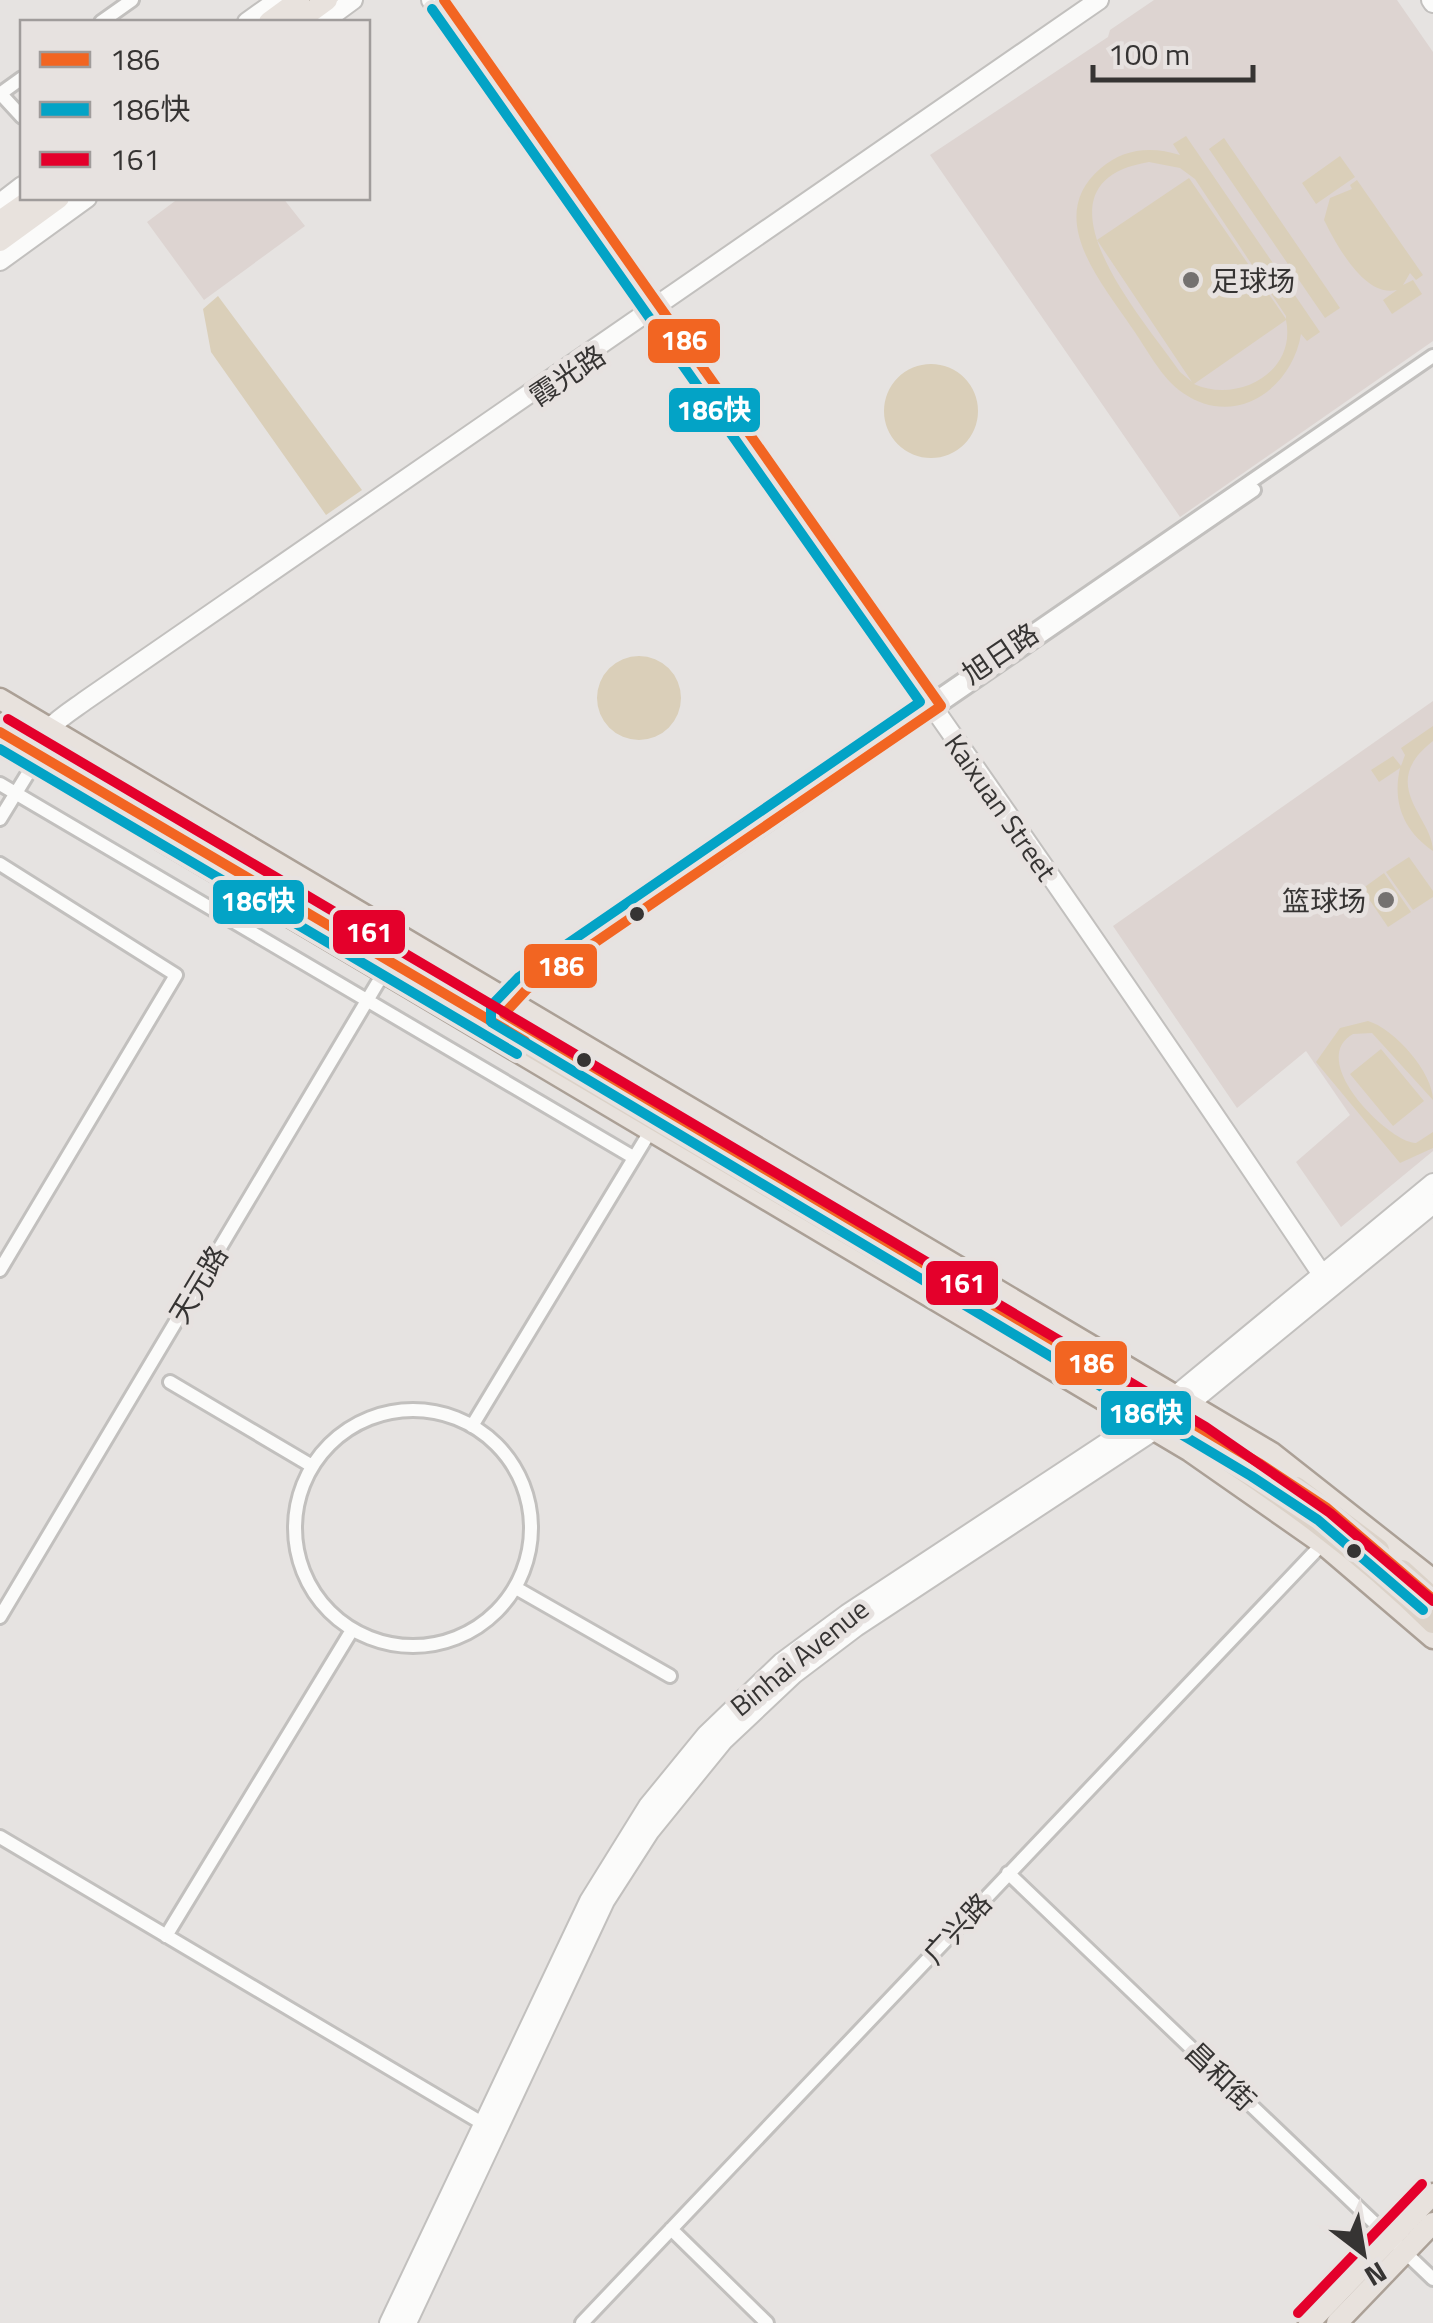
<svg xmlns="http://www.w3.org/2000/svg" width="1433" height="2323" font-family="'Titillium Web','Noto Sans SC',sans-serif">
<style>
.built{fill:#ddd4d1}
.green{fill:#dacfb9;fill-rule:evenodd}
.lines{fill:none;stroke-linecap:round;stroke-linejoin:round}
.street-casing{stroke:#c2c0be;stroke-width:18}
.secondary-casing{stroke:#c2c0be;stroke-width:22}
.primary-casing{stroke:#aba096;stroke-width:25}
.highway-casing{stroke:#aba096;stroke-width:28}
.street{stroke:#fbfbfa;stroke-width:12}
.secondary{stroke:#fbfbfa;stroke-width:18}
.primary{stroke:#e8e2dd;stroke-width:20}
.highway{stroke:#dbd2c8;stroke-width:22}
.bus-1-casing{stroke:#e7e2e0;stroke-width:18}
.bus-2-casing{stroke:#e7e2e0;stroke-width:18}
.bus-3-casing{stroke:#e7e2e0;stroke-width:18}
.bus-1{stroke:#f26522;stroke-width:10}
.bus-2{stroke:#03a3c6;stroke-width:10}
.bus-3{stroke:#e4002b;stroke-width:10}
.poi-dot{fill:#747170;stroke:#e7e2e0;stroke-width:4}
.bus-dot{fill:#363433;stroke:#e7e2e0;stroke-width:4}
.labels{text-anchor:middle;dominant-baseline:central;stroke-width:10;stroke-linejoin:round;paint-order:stroke}
.poi-label{font-size:28px;fill:#363433;stroke:#e7e2e0;text-anchor:start}
.street-label{font-size:28px;fill:#363433;stroke:#e7e2e0}
.line-badge{stroke:#e7e2e0;stroke-width:4}
.badge-label{font-size:28px;text-anchor:middle;font-weight:bold;fill:#fff}
</style>
<rect width="100%" height="100%" fill="#e6e3e1"/>
<path class="built" d="M1154,0H1397L1433,52V341L1180,517L930,155L1108,37L1110,30Z
M179,198H283L305,226L204,300L147,222Z
M1433,701V1151L1341,1227L1296,1162L1350,1115L1306,1051L1237,1108L1113,926Z"/>
<path class="green" d="M1186,136L1320,332L1307,341L1301,334C1292,389 1235,429 1183,393C1161,378 1147,349 1132,328C1102,283 1043,217 1101,168C1124,148 1152,146 1180,155L1173,144ZM1149,162L1180,168L1195,179L1286,316V319L1189,178L1097,240L1192,382L1180,372C1146,322 1020,183 1149,162ZM1286,320C1297,372 1238,404 1194,384Z
M1224,138L1340,308L1325,318L1209,149Z
M1340,156L1355,177L1316,204L1302,183Z
M1357,180L1423,275L1416,280L1410,273L1403,285L1413,280L1422,294L1392,314L1383,300L1397,290C1365,298 1337,246 1324,220L1330,198L1352,189L1350,185Z
M218,296L362,490L326,515L211,352L203,309Z
M884 411a47 47 0 1 1 94 0a47 47 0 1 1-94 0Z
M597 698a42 42 0 1 1 84 0a42 42 0 1 1-84 0Z
M1433,726V741C1376,785 1433,817 1433,851C1404,831 1392,803 1400,768L1379,782L1371,770L1393,756L1401,766L1405,755L1401,748Z
M1409,857L1433,891V897L1413,910L1386,872Z
M1384,873L1411,912L1388,927L1362,889Z
M1368,1021C1395,1029 1433,1073 1433,1100L1372,1033L1353,1034C1305,1061 1391,1144 1416,1143L1433,1132V1148L1400,1163L1316,1062L1340,1028Z
M1381,1049L1424,1101L1393,1126L1350,1074Z"/>
<g class="lines">
<defs>
<path id="street" d="M101,22L132,0
M0,93L22,117
M0,94L22,78
M0,784L633,1157
M0,819L38,757
M714,861L1254,490
M0,864L176,975L0,1270
M486,1026L504,997L520,984L1433,356
M170,1382L312,1466
M295 1528a118 118 0 1 1 236 0a118 118 0 1 1-236 0Z
M472,1426L671,1097
M516,1588L670,1676
M0,1617L396,952
M0,1837L487,2126
M1008,1873L1433,2279
M166,1936L352,1630
M671,2229L767,2323
M582,2323L1327,1539"/>
<path id="secondary" d="M431,0C733,422 1034,844 1323,1276
M1431,0L1433,3
M247,22L278,0
M323,22L353,0
M0,203L22,186
M0,261L87,198
M34,760C33,733 67,714 86,700L1099,0
M389,2323L589,1901L648,1806L706,1735L782,1662L847,1614L1164,1405L1433,1183
M407,2323L605,1901L650,1831L723,1741L794,1674L856,1627L1167,1422L1433,1204"/>
<path id="primary" d="M269,22L299,0
M297,22L327,0
M0,221L33,198
M0,241L59,198
M0,699L1272,1453L1433,1580
M160,839L1190,1451L1323,1544L1433,1638
M1309,2323L1433,2194
M1337,2323L1433,2223"/>
<path id="highway" d="M0,732L1198,1440C1282,1494 1362,1551 1433,1622
M1296,1488L1378,1550
M1402,1571L1433,1599"/>
</defs>
<use href="#street" class="street-casing"/>
<use href="#secondary" class="secondary-casing"/>
<use href="#primary" class="primary-casing"/>
<use href="#highway" class="highway-casing"/>
<use href="#street" class="street"/>
<use href="#secondary" class="secondary"/>
<use href="#primary" class="primary"/>
<use href="#highway" class="highway"/>
<defs>
<path id="bus-1" d="M444,0L941,706L527,989L504,1014L1259,1463L1327,1508L1433,1599
M0,732L525,1041"/>
<path id="bus-2" d="M432,9L920,702L519,977L491,1006V1022L1251,1476L1318,1520L1423,1610
M0,749L517,1054"/>
<path id="bus-3" d="M8,719L1206,1427L1330,1513L1433,1601
M1298,2313L1422,2184"/>
</defs>
<use href="#bus-1" class="bus-1-casing"/>
<use href="#bus-2" class="bus-2-casing"/>
<use href="#bus-3" class="bus-3-casing"/>
<use href="#bus-1" class="bus-1"/>
<use href="#bus-2" class="bus-2"/>
<use href="#bus-3" class="bus-3"/>
</g>
<g class="poi-dot">
<circle cx="1191" cy="280" r="10"/>
<circle cx="1386" cy="900" r="10"/>
</g>
<g class="bus-dot">
<circle cx="637" cy="914" r="9"/>
<circle cx="584" cy="1060" r="9"/>
<circle cx="1354" cy="1551" r="9"/>
</g>
<g class="labels">
<g class="poi-label">
<text x="1211" y="280">足球场</text>
<text x="1366" y="900" text-anchor="end">篮球场</text>
</g>
<g class="street-label">
<text transform="translate(567 375) rotate(-34)">霞光路</text>
<text transform="translate(1000 653) rotate(-34)">旭日路</text>
<text transform="translate(1001 807) rotate(55)">Kaixuan Street</text>
<text transform="translate(198 1284) rotate(-59)">天元路</text>
<text transform="translate(799 1657) rotate(-39)">Binhai Avenue</text>
<text transform="translate(957 1928) rotate(-47)">广兴路</text>
<text transform="translate(1221 2076) rotate(44)">昌和街</text>
</g>
</g>
<g class="line-badge">
<rect x="646" y="317" width="76" height="48" rx="10" fill="#f26522"/>
<rect x="667" y="386" width="95" height="48" rx="10" fill="#03a3c6"/>
<rect x="211" y="878" width="95" height="48" rx="10" fill="#03a3c6"/>
<rect x="331" y="908" width="76" height="48" rx="10" fill="#e4002b"/>
<rect x="522" y="942" width="77" height="48" rx="10" fill="#f26522"/>
<rect x="924" y="1259" width="76" height="48" rx="10" fill="#e4002b"/>
<rect x="1053" y="1339" width="76" height="48" rx="10" fill="#f26522"/>
<rect x="1099" y="1389" width="94" height="48" rx="10" fill="#03a3c6"/>
</g>
<g class="badge-label">
<text x="684" y="350">186</text>
<text x="714" y="420">186快</text>
<text x="258" y="911">186快</text>
<text x="369" y="942">161</text>
<text x="561" y="976">186</text>
<text x="962" y="1293">161</text>
<text x="1091" y="1373">186</text>
<text x="1146" y="1423">186快</text>
</g>
<rect x="20" y="20" width="350" height="180" fill="#e7e2e0" stroke="#a09c9b" stroke-width="2.5"/>
<rect x="40" y="52" width="50" height="15" fill="#f26522" stroke="#a09c9b" stroke-width="2.5"/>
<text x="110" y="70" font-size="30" fill="#363433">186</text>
<rect x="40" y="102" width="50" height="15" fill="#03a3c6" stroke="#a09c9b" stroke-width="2.5"/>
<text x="110" y="120" font-size="30" fill="#363433">186快</text>
<rect x="40" y="152" width="50" height="15" fill="#e4002b" stroke="#a09c9b" stroke-width="2.5"/>
<text x="110" y="170" font-size="30" fill="#363433">161</text>
<g transform="translate(1363 2253) rotate(149)" stroke="#e7e2e0" stroke-width="8" paint-order="stroke">
<path d="M0-8L18 38L0 25L-18 38Z" fill="#363433"/>
<text y="-15" font-size="28" font-weight="bold" text-anchor="middle" fill="#363433">N</text>
</g>
<path d="M1093 65v15h160v-15" fill="none" stroke="#363433" stroke-width="5"/>
<text x="1108" y="65" font-size="30" fill="#363433" stroke="#e7e2e0" stroke-width="8" paint-order="stroke">100 m</text>
</svg>
